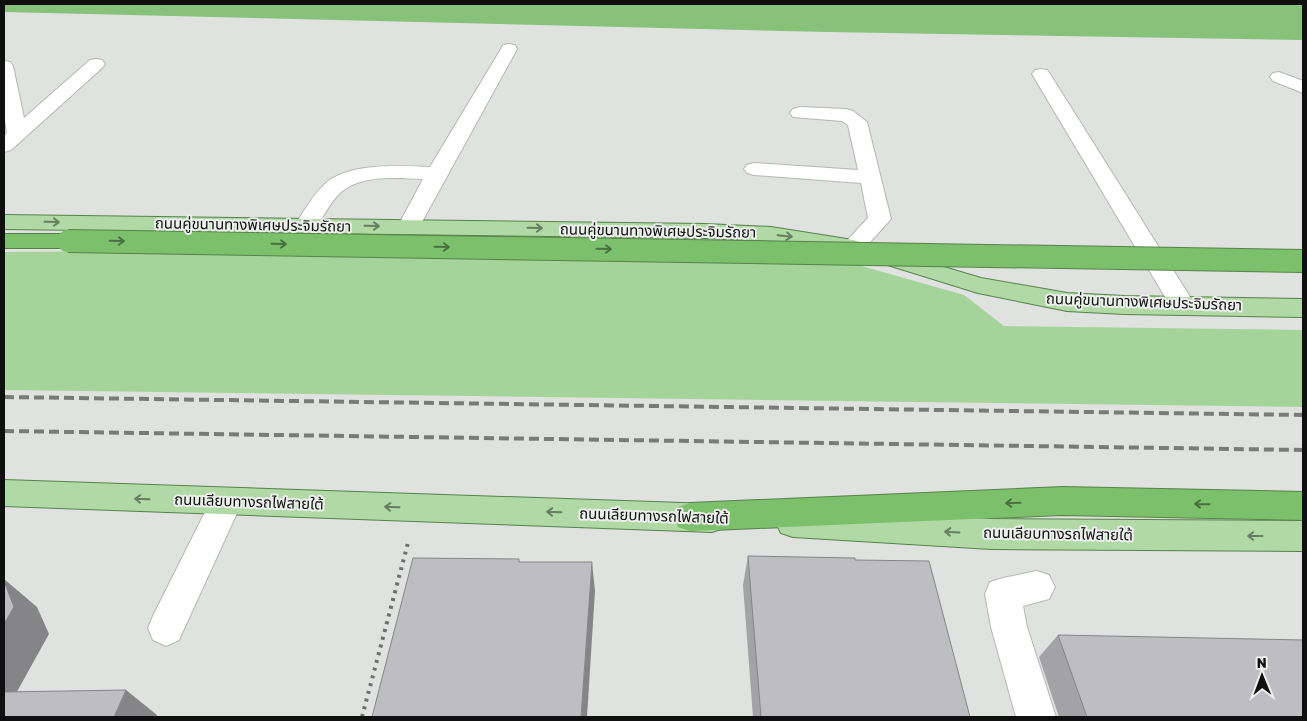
<svg xmlns="http://www.w3.org/2000/svg" width="1307" height="721" font-family="Rubik,'Noto Sans Thai',sans-serif">
<style>
.green{fill:#a4d499}
.water{fill:#87c17a}
.lines{fill:none;stroke-linecap:round;stroke-linejoin:round}
.minor-casing{stroke:#b4b7b4;stroke-width:2}
.major-casing{stroke:#56824a;stroke-width:2}
.highway-casing{stroke:#56824a;stroke-width:2}
.path{stroke:#6e706e;stroke-width:4;stroke-dasharray:3 5;stroke-linecap:butt}
.minor{fill:#fff;fill-rule:evenodd}
.major{fill:#b0d9a6;fill-rule:evenodd}
.highway{fill:#7cc06b;fill-rule:evenodd}
.rail{stroke:#797b79;stroke-width:4;stroke-dasharray:10 5;stroke-linecap:butt}
.highway-bridge-casing{stroke:#56824a;stroke-width:24;stroke-linecap:butt}
.highway-bridge{stroke:#7cc06b;stroke-width:22}
.wall{fill:#a3a3a6}
.shaded-wall{fill:#858487}
.building{fill:#bebdc1;stroke:#858487}
.oneway{stroke:#677e62}
.oneway2{stroke:#4a7041}
.labels{text-anchor:middle;dominant-baseline:central;stroke-width:4;stroke-linejoin:round;paint-order:stroke}
.street-label{font-size:15px;fill:#0e0f0e;stroke:#ecefec}
</style>
<rect width="100%" height="100%" fill="#dfe2df"/>
<path class="green" d="M791,246L964,295L1004,326L1303,330V407L4,390V252Z"/>
<path class="water" d="M4,4H1303V40L828,32L4,12Z"/>
<g class="lines">
<defs>
<path id="minor" d="M509,44L515,45L517,49L417,231L409,233L401,231L398,226L423,179C397,178 362,174 341,192C330,202 323,218 314,230L306,232L298,230L295,225C304,211 313,195 325,184C349,162 400,166 430,167L501,49L503,45Z
M96,59L102,60L105,64L102,68L11,150L4,152V136L7,133L4,114V61L10,62L13,66L24,118L90,60Z
M1041,69L1047,70L1050,74L1192,300L1196,306L1192,312L1183,315L1174,312L1032,74L1035,70Z
M1279,72L1303,81V93L1273,81L1270,77L1273,73Z
M800,107L846,109L853,111L867,122L891,219L861,252L853,254L845,252L841,247L868,218L861,183L754,175L747,173L744,169L747,165L754,163L858,170L848,125L842,121L793,117L790,113L793,109Z
M226,488L237,492L242,502L179,640L166,646L153,640L148,628L153,616L215,492Z
M1037,571L1049,575L1055,587L1049,599L1023,606L1027,627L1056,717H1016L991,627L985,594L990,582L1003,578Z"/>
<path id="major" d="M4,215L705,224L771,227L853,240L981,278L1067,293L1124,296L1303,299V317L1124,314L1067,311L978,293L849,253L771,241L705,238L4,229Z
M4,480L712,504L724,508L728,518L724,528L712,532L4,506Z
M793,509L991,519L1303,521V551L991,549L793,537L781,533L776,523L781,513Z"/>
<path id="highway" d="M4,234H68L76,236L80,241L76,246L68,248H4Z
M1062,487L1303,492V520L1062,515L690,531L678,527L674,517L678,507L690,503Z"/>
</defs>
<use href="#minor" class="minor-casing"/>
<use href="#major" class="major-casing"/>
<use href="#highway" class="highway-casing"/>
<path class="path" d="M362,717L409,539"/>
<use href="#minor" class="minor"/>
<use href="#major" class="major"/>
<use href="#highway" class="highway"/>
<path class="rail" d="M4,397L1303,415
M4,431L1303,450"/>
<defs>
<path id="highway-bridge" d="M68,241L1303,261"/>
</defs>
<use href="#highway-bridge" class="highway-bridge-casing"/>
<use href="#highway-bridge" class="highway-bridge"/>
</g>
<path class="wall" d="M748,556L970,717H753L743,585Z
M1058,635L1303,717H1059L1039,657Z"/>
<path class="shaded-wall" d="M592,562L595,591L587,717H581Z
M4,579L37,607L49,634L4,715Z
M126,690L157,715L156,717H114Z"/>
<path class="building" d="M748,556L855,558V560L929,561L970,717H761Z
M413,558L519,559V562H592L581,717H372Z
M4,581L14,607L4,624Z
M1058,635L1303,640V717H1087Z
M126,690L114,717H4V692Z"/>
<defs><path id="oneway-shaft" d="M-6 0H5M1.5-3L5.5 0L1.5 3" fill="none" stroke-width="1.6" stroke-linecap="round" stroke-linejoin="round" transform="scale(1.25)"/></defs>
<g class="oneway">
<use href="#oneway-shaft" transform="translate(52 222) rotate(1)"/>
<use href="#oneway-shaft" transform="translate(372 226) rotate(1)"/>
<use href="#oneway-shaft" transform="translate(535 228) rotate(1)"/>
<use href="#oneway-shaft" transform="translate(785 236) rotate(6)"/>
<use href="#oneway-shaft" transform="translate(142 499) rotate(-178)"/>
<use href="#oneway-shaft" transform="translate(392 507) rotate(-178)"/>
<use href="#oneway-shaft" transform="translate(554 512) rotate(-178)"/>
<use href="#oneway-shaft" transform="translate(952 532) rotate(-177)"/>
<use href="#oneway-shaft" transform="translate(1255 536) rotate(-180)"/>
</g>
<g class="oneway2">
<use href="#oneway-shaft" transform="translate(117 241) rotate(1)"/>
<use href="#oneway-shaft" transform="translate(279 244) rotate(1)"/>
<use href="#oneway-shaft" transform="translate(442 247) rotate(1)"/>
<use href="#oneway-shaft" transform="translate(604 249) rotate(1)"/>
<use href="#oneway-shaft" transform="translate(1013 503) rotate(178)"/>
<use href="#oneway-shaft" transform="translate(1202 504) rotate(-179)"/>
</g>
<g class="labels">
<g class="street-label">
<text transform="translate(253 225) rotate(1)">ถนนคู่ขนานทางพิเศษประจิมรัถยา</text>
<text transform="translate(658 231) rotate(1)">ถนนคู่ขนานทางพิเศษประจิมรัถยา</text>
<text transform="translate(1144 302) rotate(2)">ถนนคู่ขนานทางพิเศษประจิมรัถยา</text>
<text transform="translate(249 502) rotate(2)">ถนนเลียบทางรถไฟสายใต้</text>
<text transform="translate(654 516) rotate(2)">ถนนเลียบทางรถไฟสายใต้</text>
<text transform="translate(1058 534) rotate(1)">ถนนเลียบทางรถไฟสายใต้</text>
</g>
</g>
<rect width="1307" height="721" fill="none" stroke="#0e0f0e" stroke-width="10"/>
<g transform="translate(1262 676) rotate(359)" stroke="#ecefec" stroke-width="4" paint-order="stroke">
<path d="M0-4L9 19L0 12L-9 19Z" fill="#0e0f0e"/>
<text y="-8" font-size="14" font-weight="bold" text-anchor="middle" fill="#0e0f0e">N</text>
</g>
</svg>
